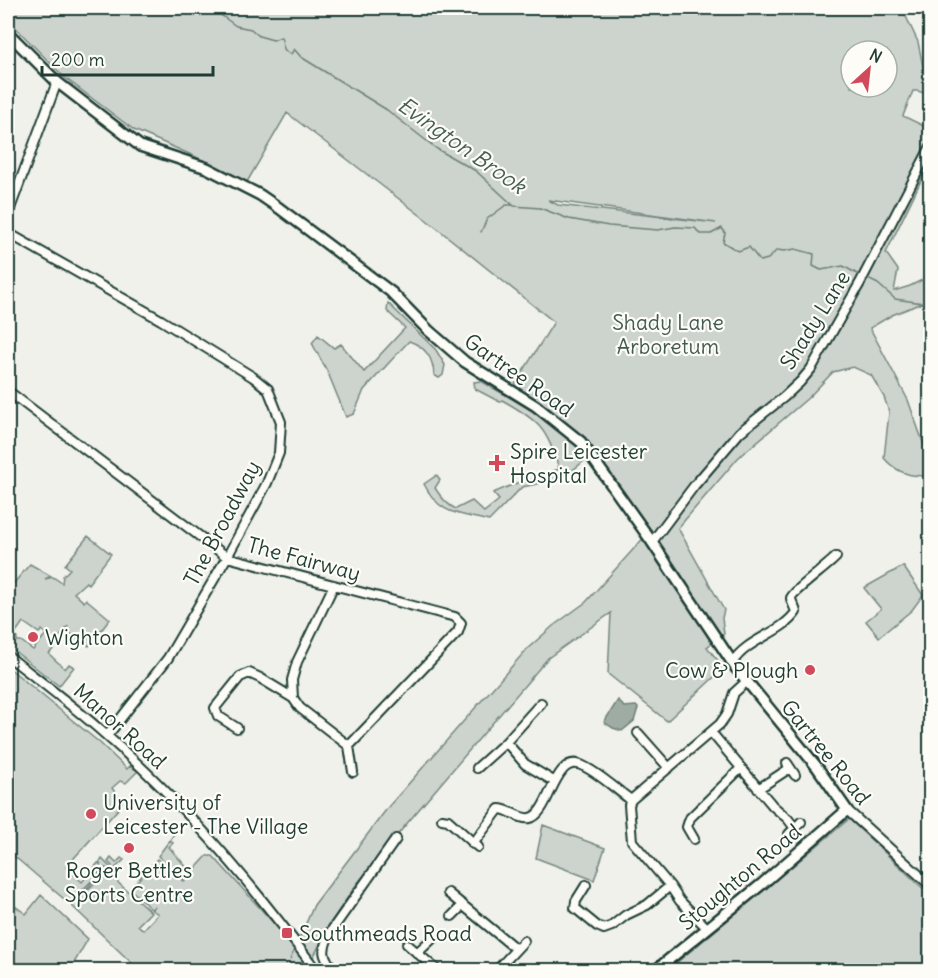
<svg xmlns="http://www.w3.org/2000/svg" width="938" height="978" font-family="Delius,sans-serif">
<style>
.green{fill:#cdd3cd;stroke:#768880;stroke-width:1.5;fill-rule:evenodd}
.water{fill:#9faca4;stroke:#6c8077;stroke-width:1.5}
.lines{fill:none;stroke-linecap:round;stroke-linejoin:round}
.stream{stroke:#6c8077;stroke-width:1.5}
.minor-casing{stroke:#1f3d34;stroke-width:12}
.major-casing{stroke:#1f3d34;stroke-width:14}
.minor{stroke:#fdfcf7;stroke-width:8}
.major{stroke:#fdfcf7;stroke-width:9}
.poi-dot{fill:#d1495b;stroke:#fdfcf7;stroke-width:2}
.labels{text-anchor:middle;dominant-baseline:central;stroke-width:4.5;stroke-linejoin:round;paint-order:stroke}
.street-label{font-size:21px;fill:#1f3d34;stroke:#fdfcf7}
.park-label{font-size:21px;fill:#425b53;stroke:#fdfcf7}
.poi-label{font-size:21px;fill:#1f3d34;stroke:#fdfcf7;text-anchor:start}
.water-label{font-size:22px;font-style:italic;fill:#455e56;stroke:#fdfcf7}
</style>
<rect width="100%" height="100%" fill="#f0f1eb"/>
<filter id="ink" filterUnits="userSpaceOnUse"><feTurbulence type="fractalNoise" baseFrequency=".0167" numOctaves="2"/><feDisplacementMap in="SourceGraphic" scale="12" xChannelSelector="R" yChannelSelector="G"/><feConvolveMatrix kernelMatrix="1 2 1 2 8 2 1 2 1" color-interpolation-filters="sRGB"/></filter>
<g filter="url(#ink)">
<path class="green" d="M8,8H902L918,42L925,76L930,82L929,95L918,91H913L903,116L930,129V162L886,253L898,270L894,291L910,286L930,276V300L892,315L870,328L908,400L930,462V475C912,478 896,472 884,458L889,412L884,397L871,375L853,367L833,372L809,397L738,458L678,528L724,610L722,618L724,634L707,647L724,668L667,721L608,674L611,613L548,658L409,821L356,885L331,922L307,970H139L71,905L8,851V667L100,743L127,769L130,766L138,771L126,783L120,781L112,788L122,802L119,808L66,867L82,882L98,863L101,865L99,863L102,859L111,868L112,866L108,862L111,858L116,863L121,858L124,860L112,871L105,868L77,900L106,872L151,912L138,925L143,930L158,914L152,910L155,906L151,909L130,889L157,859L184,881L207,856H213L295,947L290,960L314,905L389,806L527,649L553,626L586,602L648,533L582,437L558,416L512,389L554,322L433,225L287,113L247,182L194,156L134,130L64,77L8,20ZM851,51H887V87H851ZM548,200L716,223L558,205Z
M388,303L436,350L445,365L443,375L439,378L434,375C433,358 426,347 409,341L364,390L354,414L346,417L328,373L312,343L318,335L334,348L341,344L364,372L405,328L387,311Z
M481,381L550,421L576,444L585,460L562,479L522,487L489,521C458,513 440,516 424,484L437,475L440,480L435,488C440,496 447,505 456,509L472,501L484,512L499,500L493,493L517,483L547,477V473L559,469C548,429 538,420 502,400L500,402L475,389L474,382Z
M88,536L111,554L88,584L86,582L74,593L84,602L86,599L110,619L89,646L66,631L68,626L57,641L59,642L49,654L65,669L69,664L74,667L59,686L8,646V619L11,614C7,608 6,601 10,592L8,590L30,564L51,576L45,579L53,577L62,583L63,576L70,569L65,565ZM23,622L39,633L42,630L46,634L33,650L21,641H17V638L14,635Z
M903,566L923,595L912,610L879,637L866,621L881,609L864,588Z
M849,819L930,895V970H668Z
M543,825L605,848L594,880L536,858Z
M175,833L170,840L173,843L169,847L188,869L183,880L158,856Z
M41,895L88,939L70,970H8V901L26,914Z"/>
<path class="water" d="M618,700L624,707L636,706L638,708L634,721L622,731L613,728L604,722Z"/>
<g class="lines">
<path class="stream" d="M211,8L236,26L251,29L259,36L273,40L281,37C284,44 281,51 291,54L294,49L301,57L387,110L437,149L476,171L514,206L540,208L569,219L609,226L658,230L675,227L695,228L700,234H711L722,228L725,233L723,242L738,251L749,247L760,261L768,259L777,250L784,251L795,249L814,254L813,266L821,270L843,266L859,275
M481,232L487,219L506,205H512
M866,278L878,284L895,299L930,304
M75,898L103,869"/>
<defs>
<path id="minor" d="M8,214L57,82
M8,233L161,320L253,377L268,389L281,422L279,453L267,483L227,557L168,658L107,736
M8,391L227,557L455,617L461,623L458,632L349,746L300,708L293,698L292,680L297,662L334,585
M652,542L694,486L740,432L784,397L800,382L811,369L860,283L930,148
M8,656C41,682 75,707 107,736C186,805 254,886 316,970
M732,663C748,638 781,634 796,612C795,607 791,602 791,598C792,592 829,565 836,557
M237,728L218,716L215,708L240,677L249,673L260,678L293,698
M711,732L773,806L788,819L794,827
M638,733L669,768
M506,742L525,764L555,782
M349,746L353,772
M787,763L795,775
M477,768L506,742L541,703
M758,789L790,768
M847,810L930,885
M442,819L448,820L478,847
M789,834L801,822
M694,839L687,827L690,818L741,768
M473,844L499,809C510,809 519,820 530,818C550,814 554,754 581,765C598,772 615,789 631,800
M586,885L576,901L575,908L597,926L604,929L612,926L626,915L647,905L670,886
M448,893L516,949
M452,916L463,905
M707,928L680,901L670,886L632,841L629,805L631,800L720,724L727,714L734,693L746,682
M407,944L437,970
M417,953L432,939
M304,970L309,961
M333,970C322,954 322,952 329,934L396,839
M497,970L524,941"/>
<path id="major" d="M8,33L57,82L140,146L207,168L260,195L279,208L391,292L428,330L465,362L536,406L581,442L652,542L736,668L817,767L847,810L762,884L656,970"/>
</defs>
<use href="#minor" class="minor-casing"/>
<use href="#major" class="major-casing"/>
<use href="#minor" class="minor"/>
<use href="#major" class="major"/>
</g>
</g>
<g class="poi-dot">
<path d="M494 454h6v6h6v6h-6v6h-6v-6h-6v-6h6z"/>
<circle cx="33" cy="637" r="6"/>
<circle cx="810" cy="670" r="6"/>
<circle cx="91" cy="814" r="6"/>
<circle cx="129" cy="848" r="6"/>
<rect x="281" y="927" width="12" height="12" rx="3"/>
</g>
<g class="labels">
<g class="street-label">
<text transform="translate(815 320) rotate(-58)">Shady Lane</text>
<text transform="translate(519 375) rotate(35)">Gartree Road</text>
<text transform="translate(222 523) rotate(-62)">The Broadway</text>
<text transform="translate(304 559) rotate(15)">The Fairway</text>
<text transform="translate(120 726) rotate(42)">Manor Road</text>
<text transform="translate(826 752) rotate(51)">Gartree Road</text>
<text transform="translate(740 877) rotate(-40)">Stoughton Road</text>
</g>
<g class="park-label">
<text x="668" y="322">Shady Lane<tspan x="668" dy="24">Arboretum</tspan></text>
</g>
<g class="poi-label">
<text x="510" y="451">Spire Leicester<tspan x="510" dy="24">Hospital</tspan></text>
<text x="45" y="637">Wighton</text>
<text x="798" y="670" text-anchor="end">Cow &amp; Plough</text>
<text x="103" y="802">University of<tspan x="103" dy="24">Leicester - The Village</tspan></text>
<text x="129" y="870" text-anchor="middle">Roger Bettles<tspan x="129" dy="24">Sports Centre</tspan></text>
<text x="299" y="933">Southmeads Road</text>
</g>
<g class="water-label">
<text transform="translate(462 145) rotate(35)">Evington Brook</text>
</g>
</g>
<rect width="938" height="978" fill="none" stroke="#fdfcf7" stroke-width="30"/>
<rect x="15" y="15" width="908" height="948" fill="none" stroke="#1f3d34" stroke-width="2" filter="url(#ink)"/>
<g transform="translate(869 69) rotate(27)"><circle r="28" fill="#fdfcf7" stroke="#a4b0a9" stroke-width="1.5"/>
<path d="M0-4.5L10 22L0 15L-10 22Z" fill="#d1495b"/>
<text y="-9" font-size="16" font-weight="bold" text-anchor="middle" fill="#1f3d34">N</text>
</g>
<path d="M42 66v9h171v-9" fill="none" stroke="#1f3d34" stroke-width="3"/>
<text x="51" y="66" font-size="18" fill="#1f3d34" stroke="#fdfcf7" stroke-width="4.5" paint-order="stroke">200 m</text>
</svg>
